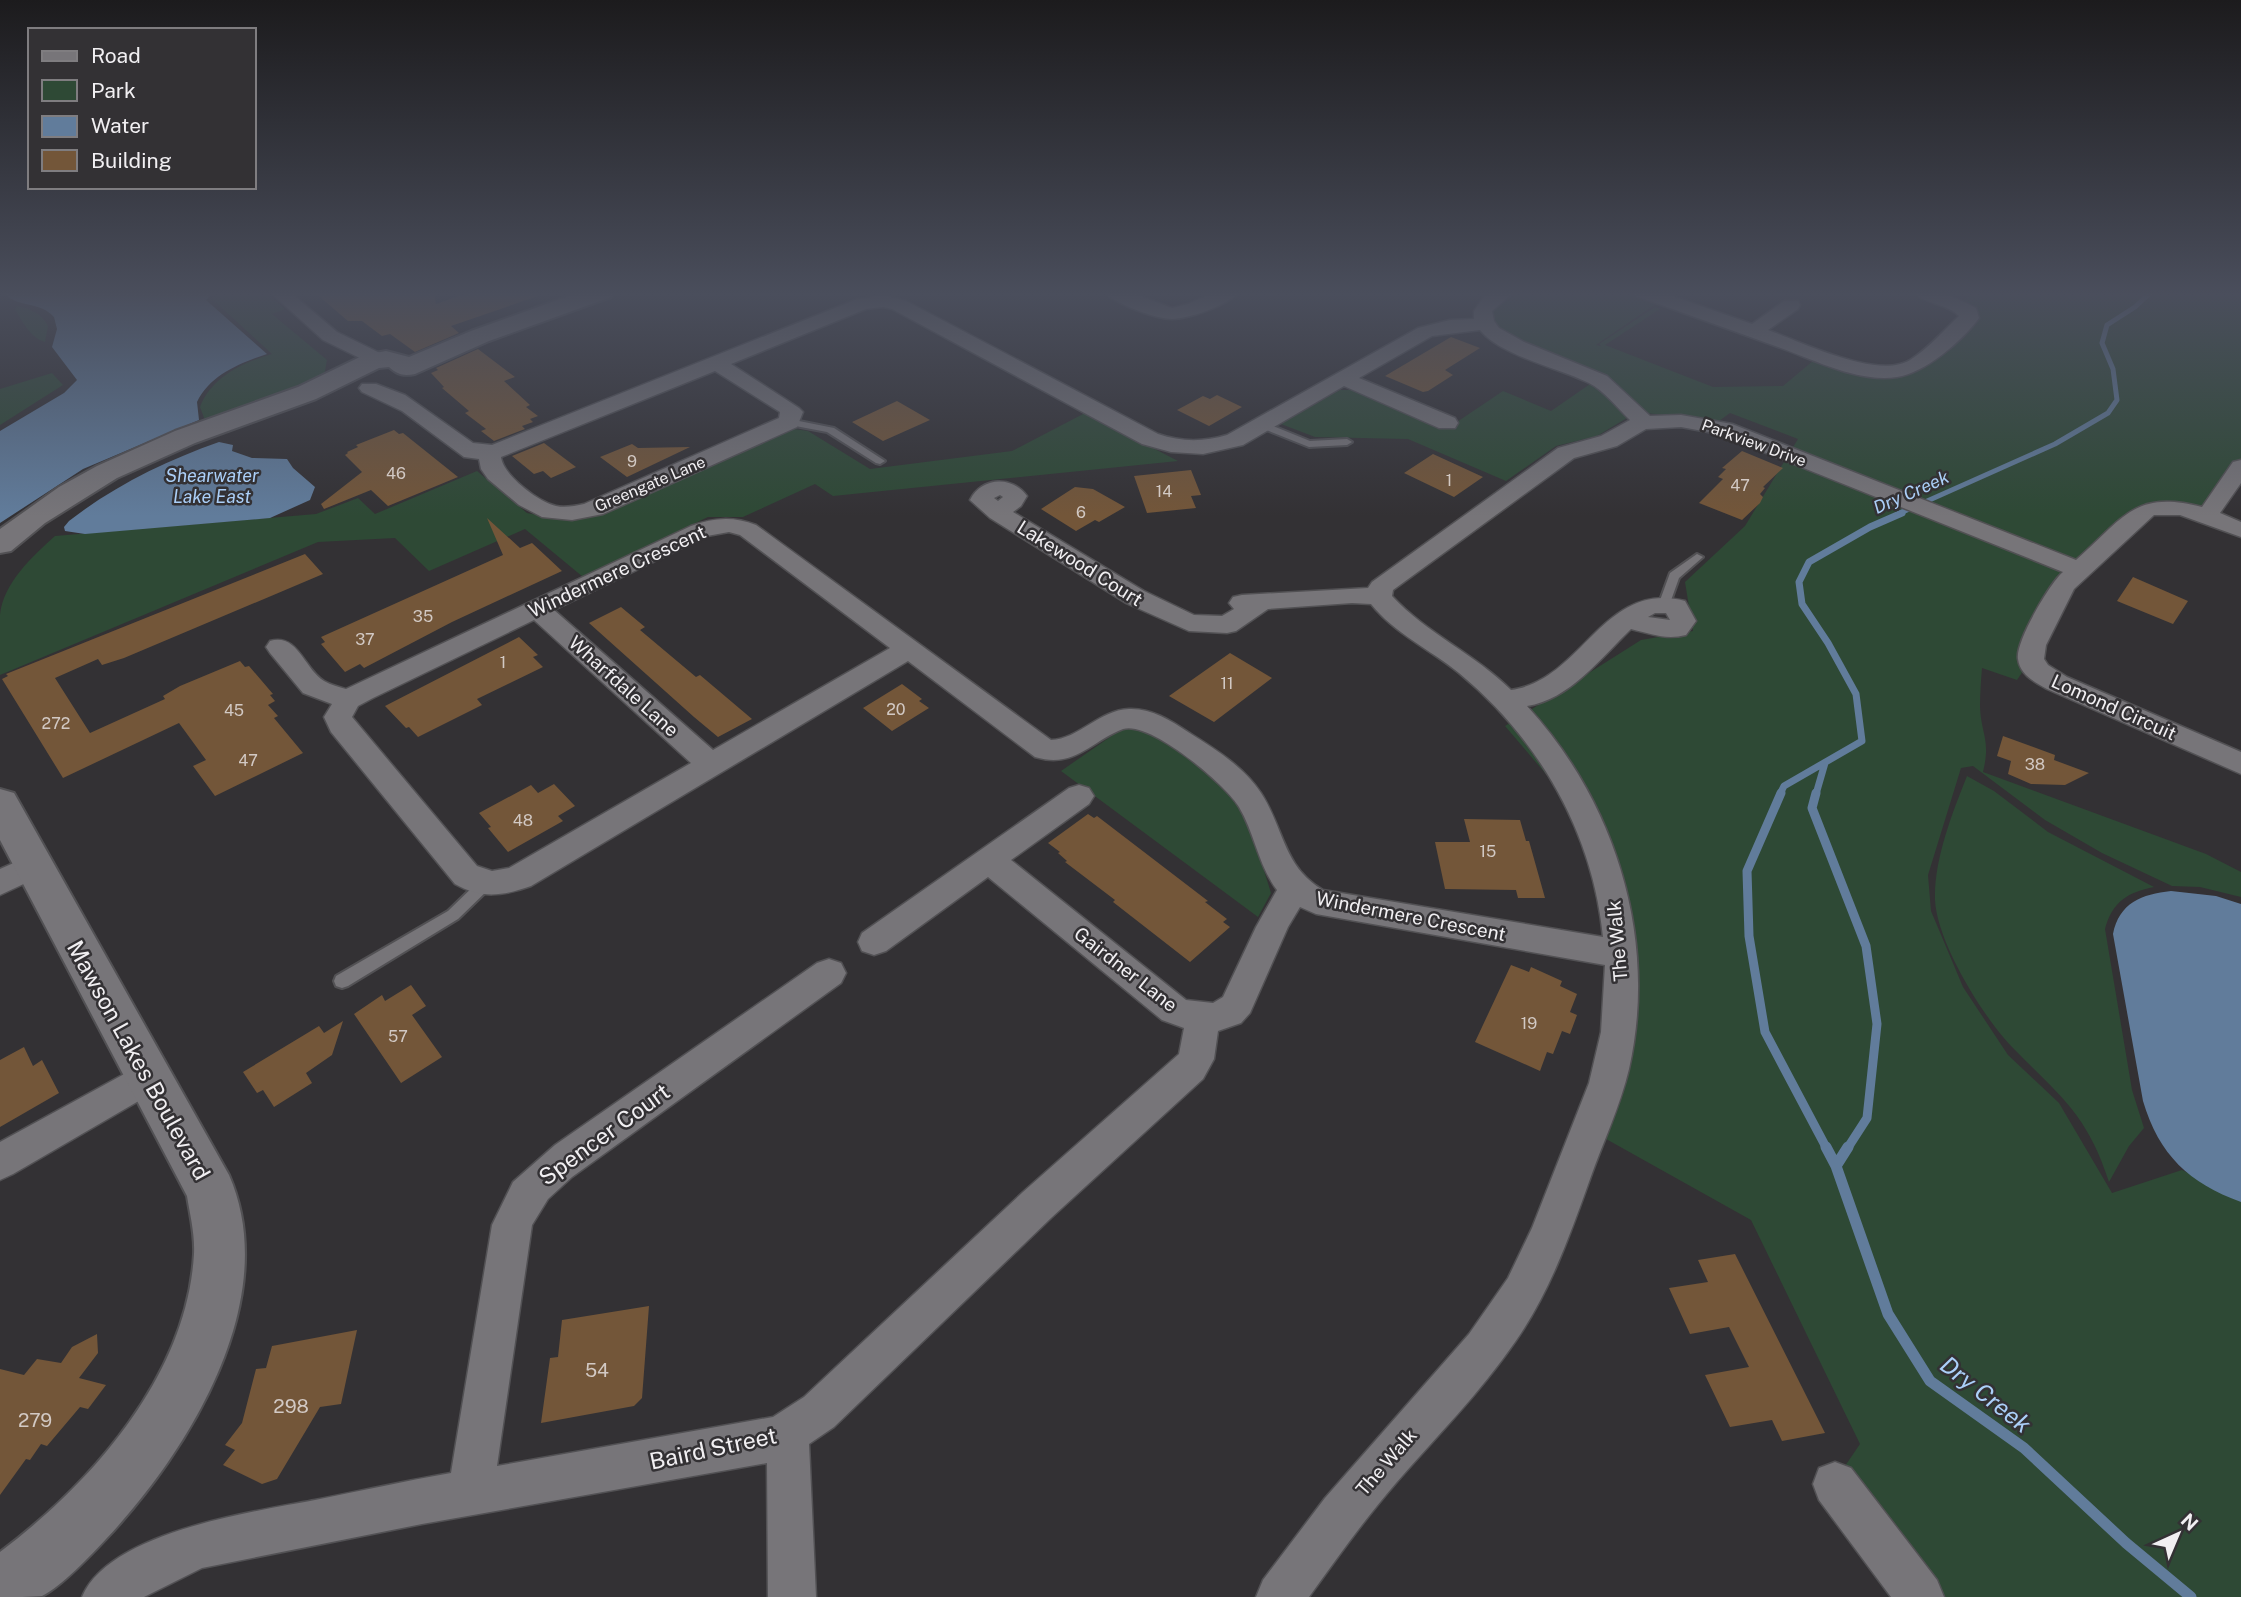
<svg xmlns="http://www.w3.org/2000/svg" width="2241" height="1597" font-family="'Public Sans',sans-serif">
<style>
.green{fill:#2e4935}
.water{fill:#617c9b}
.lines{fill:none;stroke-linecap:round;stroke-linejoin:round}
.stream-far3{stroke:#617c9b;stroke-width:5}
.stream-far2{stroke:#617c9b;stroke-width:7}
.stream-far1{stroke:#617c9b;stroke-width:9}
.stream{stroke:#617c9b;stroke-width:11}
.building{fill:#735639}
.lane-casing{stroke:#525154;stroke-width:4}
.street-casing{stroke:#525154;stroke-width:3}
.secondary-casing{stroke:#525154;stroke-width:4}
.lane{fill:#777579;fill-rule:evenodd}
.street{fill:#777579;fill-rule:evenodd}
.secondary{fill:#777579;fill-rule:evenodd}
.labels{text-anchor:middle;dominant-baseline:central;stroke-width:5;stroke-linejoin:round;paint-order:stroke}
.far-street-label{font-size:16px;fill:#f1eff2;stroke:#333134}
.number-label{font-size:16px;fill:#d2c9c4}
.far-water-label{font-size:18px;font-style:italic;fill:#abcff8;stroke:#333134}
.street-label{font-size:19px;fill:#f1eff2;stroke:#333134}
.near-number-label{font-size:19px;fill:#d2c9c4}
.near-street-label{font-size:23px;fill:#f1eff2;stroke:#333134}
.near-water-label{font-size:24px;font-style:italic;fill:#abcff8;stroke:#333134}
</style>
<rect width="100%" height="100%" fill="#333134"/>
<path class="green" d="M218,292H265L285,309L272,314L327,360L324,376L310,386L206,423L200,407C211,377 244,362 272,354L212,299Z
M1519,292H1635L1657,303L1596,345L1601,346L1599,344L1655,307L1660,309L1605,345L1713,387L1783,386L1820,355L1866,371L1909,369L1969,318L1962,302L1974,292H2241V463L2198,514L2161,507L2077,569L2031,659L2017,680L1982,668C1981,680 1980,694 1980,706C1981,735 1991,739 1983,772L2206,854L2241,872V897L2200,887L2172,886L2102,853L2045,820L1973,766L1961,768L1928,875L1931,911L1963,987L2008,1055L2059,1103L2112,1193L2182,1170L2241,1200V1597H1944L1845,1466L1860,1444L1751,1220L1590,1130L1621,1007L1592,828L1505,726L1641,640L1693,631L1685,582L1745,526L1798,439L1730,413L1719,421L1646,413L1502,333L1494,324L1492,311Z
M17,306C31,309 41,313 48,326L45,342C31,338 22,322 15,309Z
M52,373L63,385L0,425V389Z
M1593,382L1627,418L1597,436L1556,446L1506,481L1408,439L1315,437L1281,424L1340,390H1361L1448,428L1503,391L1551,411Z
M1085,413L1178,461L833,496L815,484L743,517H708L583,577L525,529L429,571L395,538L318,542L0,675C0,655 0,635 0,615C3,583 33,556 55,536L316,514L358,498L375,514L477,471L527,513L564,520L600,515L794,429L808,431L870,469L1012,451Z
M1123,728L1148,730L1217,777L1249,822L1271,893L1258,917L1061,771Z
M1967,776L1994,791L2048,832L2154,887C2128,892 2112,902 2105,929L2132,1090L2144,1128L2129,1146L2109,1182C2087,1114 2061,1097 2014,1049C1984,1019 1937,943 1935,900C1934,859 1952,814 1967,776Z"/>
<path class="water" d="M3,292H214L206,300L267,354C240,363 210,375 197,402L199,420L83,469L0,523V431L64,393L77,380L52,347L57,329L54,317C40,301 16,308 3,292Z
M219,442L233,445L232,451L252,458L287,459L293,468L315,487L310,500L270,518L85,534L65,531L64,527L69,521C114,486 165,461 219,442Z
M2171,891L2216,896L2241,904V1202C2189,1183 2159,1155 2143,1101L2113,934C2119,903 2142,894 2171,891Z"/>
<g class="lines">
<path class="stream-far3" d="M1898,514L2055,444L2108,413L2117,400L2113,369L2102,343L2107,325L2135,307L2151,292"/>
<path class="stream-far2" d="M1780,794L1784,786L1862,741L1856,694L1828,643L1802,604L1799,582L1809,562L1870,527L1902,513
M1816,794L1825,763"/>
<path class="stream-far1" d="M1781,793L1747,871L1749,936L1765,1032L1827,1149
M1816,793L1812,808L1866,946L1877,1024L1867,1118L1847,1149"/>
<path class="stream" d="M1826,1147L1836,1166L1888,1314L1930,1381L2024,1448L2126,1543L2191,1597
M1836,1166L1848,1147"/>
</g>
<path class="building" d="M314,292H434L436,304L469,292H537L538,296L451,326L459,333L415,352L390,334L382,336L362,321H348Z
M1451,337L1480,348L1445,370L1453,375L1428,391L1423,392L1385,376Z
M478,349L515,377L504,381L530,405L526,407L538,416L530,419L533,422L522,426L525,429L494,441L481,431L486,429L465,413L469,411L442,388L444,387L431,373L438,370L436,368Z
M1217,395L1242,407L1209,426L1177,410L1203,396L1210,399Z
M897,401L930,420L883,441L852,422Z
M394,430L399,434L403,433L458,477L388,506L371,490L324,509L321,504L362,472L345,455L348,453L347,452L358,447L356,445Z
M544,443L576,467L551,478L543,471L534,474L512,456Z
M632,444L638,448L690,447L627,477L600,457Z
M1742,451L1783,468L1763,487L1765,488L1760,494L1763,497L1760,503L1742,520L1699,503L1723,479L1718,477L1726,469L1722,468Z
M1433,454L1483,477L1454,497L1404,473Z
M1191,470L1201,495L1191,496L1196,508L1147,513L1134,476Z
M1075,487L1093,489L1125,507L1099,522L1095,520L1076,531L1041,509Z
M487,518L520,548L532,543L562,571L452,622L364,668L360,664L345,672L321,644L325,642L321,637L503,555Z
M305,554L323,574L124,658L102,665L98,659L55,678L90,733L165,699L163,696L180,686L240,661L245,667L249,666L273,694L270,695L275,701L268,705L278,716L274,718L303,753L215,796L193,766L206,760L179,723L63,778L2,679L8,676L6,674Z
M2133,577L2188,601L2173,624L2117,601Z
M621,607L645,627L640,630L696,677L700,675L752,719L718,737L694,717L589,623Z
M519,637L538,655L533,657L543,667L477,699L482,705L418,737L409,727L406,728L385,706Z
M1230,653L1272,678L1214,722L1169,696Z
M902,684L922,699L919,701L929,708L892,731L863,708Z
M2003,736L2055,755L2054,760L2089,773L2065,785L2031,784L2008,774L2011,761L1997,756Z
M554,784L575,806L558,816L563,821L508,852L488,828L491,827L479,813L531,785L538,793Z
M1088,814L1094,818L1097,816L1208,901L1205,902L1227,919L1223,922L1230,927L1190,962L1113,902L1115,900L1065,862L1067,861L1058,853L1060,852L1048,843Z
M1464,819L1520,820L1526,841H1529L1545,898H1518L1516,890L1445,889L1435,842H1470Z
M1511,965L1529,972L1531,967L1562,981L1560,986L1577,994L1570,1012L1577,1015L1570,1034L1562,1031L1553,1054L1547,1052L1540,1071L1475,1042Z
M411,985L426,1006L412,1015L442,1057L401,1083L354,1014L382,995L385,1001Z
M343,1021L332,1055L306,1073L312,1083L274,1107L263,1090L257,1093L243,1072L319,1026L324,1033Z
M24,1047L33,1066L42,1060L59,1093L0,1127V1060Z
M1735,1254L1825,1433L1782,1441L1772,1420L1730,1427L1705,1375L1749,1367L1729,1327L1690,1334L1669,1288L1708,1282L1698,1260Z
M649,1306L642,1398L634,1406L541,1423L550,1358L558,1357L562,1320Z
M357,1330L341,1404L320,1407L277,1479L262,1484L223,1465L235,1450L225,1445L242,1423L256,1369L266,1368L272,1346Z
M97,1334L98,1353L79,1378L106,1385L88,1409L80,1407L47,1446L41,1444L30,1460L26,1459L0,1495V1369L24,1375L37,1359L61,1363L72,1347Z"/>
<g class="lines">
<defs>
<path id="lane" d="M789,419L834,428L885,461L880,464L876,463L827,432L785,424L784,422Z
M1263,422L1310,441L1347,439L1352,442L1347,445L1309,447L1259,427L1258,425Z
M1697,554L1703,557L1679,578L1669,606H1661L1659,603L1670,573Z
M485,878L490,880L492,884L490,888L458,919L348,986L342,988L336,986L334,981L336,976L448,911L480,880Z"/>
<path id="street" d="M270,292H290L337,332L386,356L389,360L386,364H372L323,340Z
M1105,292H1130L1172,308L1188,304L1215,292H1239C1228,305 1189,319 1172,319C1156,319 1115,304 1105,292Z
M1492,292H1514L1492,311L1494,321L1499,328L1524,342L1607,376L1650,416L1681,415L1732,424L2076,560C2123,519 2134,489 2202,507L2233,462L2241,460V483L2220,513L2241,522V537L2180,515H2154L2074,589L2046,645L2044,659L2048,665L2067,677L2241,752V774L2047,689C2035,682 2020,675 2018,659C2015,642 2050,583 2063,572L1719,434L1681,427L1646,429L1617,446L1574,458L1393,590L1392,596C1426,633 1475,654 1511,690C1583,680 1603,580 1685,601L1696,621L1686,635C1666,640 1651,634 1631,629C1602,657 1569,700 1527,706C1616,803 1658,939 1629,1069C1620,1107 1603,1142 1590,1179C1570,1235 1550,1292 1515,1342C1480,1393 1436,1437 1396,1483C1364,1520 1337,1558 1309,1597H1256L1263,1580L1325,1498L1469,1334L1508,1278L1532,1228L1589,1083L1601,1032L1605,965L1316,914L1300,907L1288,927L1250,1013L1241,1023L1218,1031L1214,1059L1203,1079L1051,1218L834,1427L809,1444L816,1597H768L767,1463L422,1524L202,1568L144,1597H82C109,1532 252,1512 315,1500C360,1491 405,1481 451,1473L492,1225L513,1182L555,1145L817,963L829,959L841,963L846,973L841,983L572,1177L548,1199L532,1225L497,1466L773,1417L804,1397L1023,1192L1179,1054L1184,1028L1162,1020L988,877L886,951L874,955L862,951L858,942L862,933L1069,788L1079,785L1089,788L1094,796L1089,804L1011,860L1186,1000L1213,1003L1223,997L1256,927L1277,890C1258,865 1255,834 1239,807C1226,785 1150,720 1123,729C1091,741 1075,769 1035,757L908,661L531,886C503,896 481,899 455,884L331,732L324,717L332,704L303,693L270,653L266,647L270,641C298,633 304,669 324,681C331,685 339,687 346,689L691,526C713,518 733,516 756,525L1051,740C1079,739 1099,710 1129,709C1151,708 1170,720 1188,732C1215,749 1243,766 1261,793C1284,828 1283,867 1323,890L1603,937C1593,833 1539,739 1459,673C1431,650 1394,633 1371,604L1352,603L1268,609L1236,631L1227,633L1189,631L1126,603L990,518L970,500C981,477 1012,475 1027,496L1021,506L1013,512L1144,591L1194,615L1222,616L1234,609L1229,603L1233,597L1242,595L1368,588L1372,582L1558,448L1601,436L1630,420C1618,409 1604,390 1589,383C1559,368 1501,356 1480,330L1432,336L1359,378L1455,418L1458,423L1455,428H1439L1344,386L1243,445L1203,454L1171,452L1142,444L892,309L883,307L866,309L731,364L799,408L803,412L797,427L603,514L572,520L542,517L519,505L488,479L481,469L479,459L464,457L402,411L362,392L359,388L362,384H376L405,395L473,443L492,445L855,300L883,295L906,301L1158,434C1181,442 1204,442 1227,435L1418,328L1450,320L1474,319V311L1483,298ZM715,371L780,412L779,418L584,504C575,506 565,508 556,506C538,502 503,475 501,457ZM1000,495L1003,497L998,501L994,498ZM729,532L740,535L890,648L713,750L554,610L707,536ZM1655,613H1666L1670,620L1648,617ZM534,620L691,763L509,868L492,871L477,866L352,717L358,706L373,698Z
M1634,292H1661L1752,324L1784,301H1798L1800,305L1798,309L1768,330C1801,342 1878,380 1910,360C1928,349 1944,330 1959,316C1948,304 1925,304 1913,292C1941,292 1951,295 1976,308L1979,318C1962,341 1925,373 1897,377C1858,383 1815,360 1778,347C1731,330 1684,313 1636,296Z
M34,854L45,858L50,866L45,874L0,895V869Z
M148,1061L161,1066L166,1077L161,1088L13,1174L0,1180V1142Z
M1835,1462L1851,1468L1937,1580L1944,1597H1891L1819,1500L1813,1484L1819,1468Z"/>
<path id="secondary" d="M580,292H615L611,297L489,341L415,374C404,376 398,375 389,367L379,368L316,399L195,443L117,478L45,523L11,551L0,553V529L59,487L97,466L175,431L298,387L364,355L386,351L409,357L471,331Z
M0,789L14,793L229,1175C283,1299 189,1451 106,1539C91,1555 61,1587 42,1596C32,1597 12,1597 0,1597V1552C93,1482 187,1375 194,1254C195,1234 190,1215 187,1196L0,840Z"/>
</defs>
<use href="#lane" class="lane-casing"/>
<use href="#street" class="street-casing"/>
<use href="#secondary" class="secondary-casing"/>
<use href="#lane" class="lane"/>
<use href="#street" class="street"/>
<use href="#secondary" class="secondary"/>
</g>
<linearGradient id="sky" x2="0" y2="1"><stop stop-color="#1c1b1d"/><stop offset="0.57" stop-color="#4a4e5c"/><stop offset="1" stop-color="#4a4e5c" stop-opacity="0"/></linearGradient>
<rect width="2241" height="516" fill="url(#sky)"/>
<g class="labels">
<g class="far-street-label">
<text transform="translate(1754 443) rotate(20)">Parkview Drive</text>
<text transform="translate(650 484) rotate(-23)">Greengate Lane</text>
</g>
<g class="number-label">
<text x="632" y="461">9</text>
<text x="396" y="473">46</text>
<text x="1449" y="480">1</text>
<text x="1740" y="485">47</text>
<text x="1164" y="491">14</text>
<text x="1081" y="512">6</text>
<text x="423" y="616">35</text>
<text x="365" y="639">37</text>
<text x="503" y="662">1</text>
<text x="1227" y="683">11</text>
<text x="896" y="709">20</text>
<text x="234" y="710">45</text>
<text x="56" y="723">272</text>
<text x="248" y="760">47</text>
<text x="2035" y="764">38</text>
<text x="523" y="820">48</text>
<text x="1488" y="851">15</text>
<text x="1529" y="1023">19</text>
<text x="398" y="1036">57</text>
</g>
<g class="far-water-label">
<text x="212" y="475">Shearwater<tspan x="212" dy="21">Lake East</tspan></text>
<text transform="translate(1911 492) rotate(-24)">Dry Creek</text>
</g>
<g class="street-label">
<text transform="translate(1080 563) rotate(32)">Lakewood Court</text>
<text transform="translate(617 571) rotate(-25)">Windermere Crescent</text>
<text transform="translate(624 686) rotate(42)">Wharfdale Lane</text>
<text transform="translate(2114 707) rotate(24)">Lomond Circuit</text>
<text transform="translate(1411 916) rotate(11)">Windermere Crescent</text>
<text transform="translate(1617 941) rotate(-95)">The Walk</text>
<text transform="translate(1126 969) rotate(38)">Gairdner Lane</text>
<text transform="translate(1386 1462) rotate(-49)">The Walk</text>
</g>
<g class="near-number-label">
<text x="597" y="1370">54</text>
<text x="291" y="1406">298</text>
<text x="35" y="1420">279</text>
</g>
<g class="near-street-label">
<text transform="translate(139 1060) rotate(61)">Mawson Lakes Boulevard</text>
<text transform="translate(604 1134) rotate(-36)">Spencer Court</text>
<text transform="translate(713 1448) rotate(-12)">Baird Street</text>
</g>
<g class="near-water-label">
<text transform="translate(1986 1394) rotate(38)">Dry Creek</text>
</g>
</g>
<rect x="28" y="28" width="228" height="161" fill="#333134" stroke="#7f7d80" stroke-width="2"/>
<rect x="42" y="51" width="35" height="10" fill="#777579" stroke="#7f7d80" stroke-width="2"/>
<text x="91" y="63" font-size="21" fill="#f1eff2">Road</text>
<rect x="42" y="80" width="35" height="21" fill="#2e4935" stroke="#7f7d80" stroke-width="2"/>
<text x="91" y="98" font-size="21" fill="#f1eff2">Park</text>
<rect x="42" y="116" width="35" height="21" fill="#617c9b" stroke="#7f7d80" stroke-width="2"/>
<text x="91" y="133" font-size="21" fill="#f1eff2">Water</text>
<rect x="42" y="150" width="35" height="21" fill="#735639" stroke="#7f7d80" stroke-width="2"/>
<text x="91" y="168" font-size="21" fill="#f1eff2">Building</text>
<g transform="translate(2178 1534) rotate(44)" stroke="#333134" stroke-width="5" paint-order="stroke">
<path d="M0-5L12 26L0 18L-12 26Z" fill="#f1eff2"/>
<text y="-10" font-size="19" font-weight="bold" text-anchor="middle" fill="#f1eff2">N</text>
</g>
</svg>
